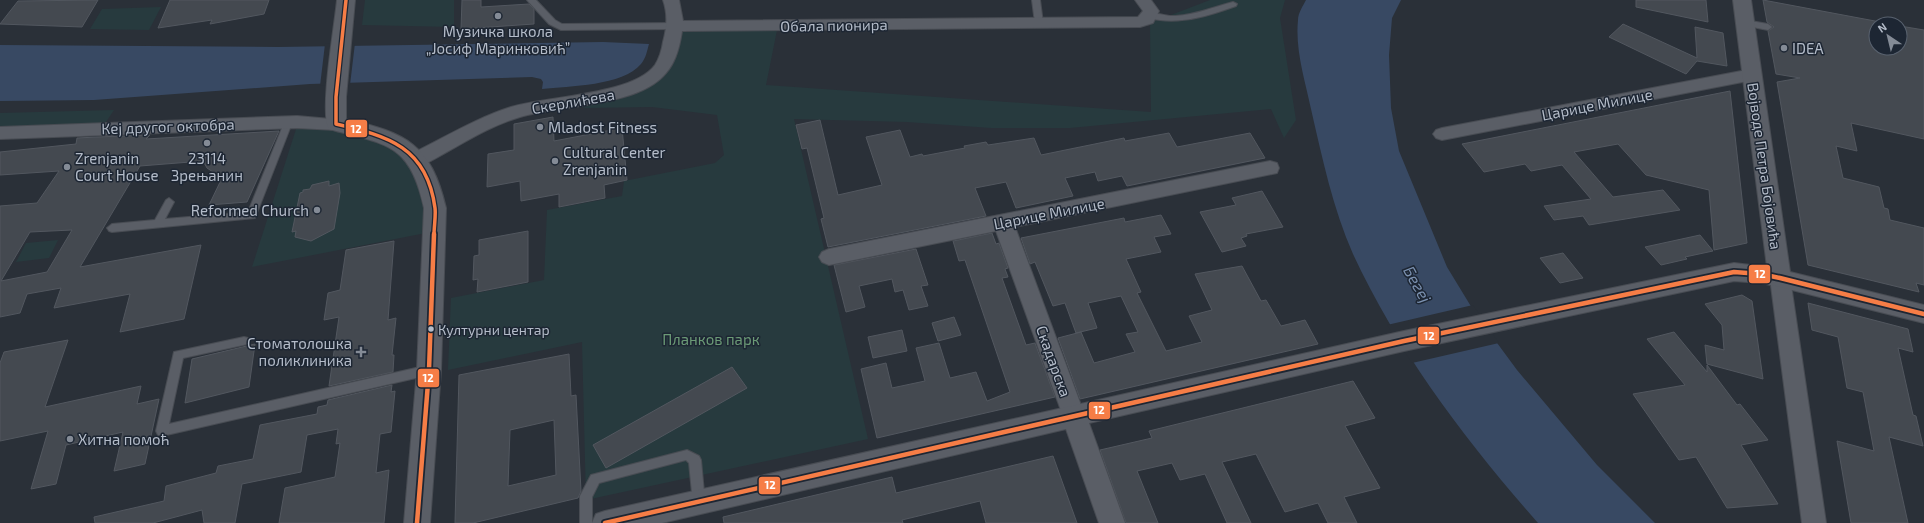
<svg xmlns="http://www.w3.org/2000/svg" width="1924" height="523" font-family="'Exo 2',sans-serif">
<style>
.green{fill:#273a3e}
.water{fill:#384963}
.pier{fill:#2a3038}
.building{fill:#444950;stroke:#52575f;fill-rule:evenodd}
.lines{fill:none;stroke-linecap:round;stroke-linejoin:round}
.service-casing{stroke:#484c53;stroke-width:2}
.minor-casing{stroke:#484c53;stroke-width:2}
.tertiary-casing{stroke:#484c53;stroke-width:2}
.service{fill:#5a5e66;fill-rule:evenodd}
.minor{fill:#5a5e66;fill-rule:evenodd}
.tertiary{fill:#5a5e66;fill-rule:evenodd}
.bus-1-far1-casing{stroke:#1d2633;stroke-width:6}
.bus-1-casing{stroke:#1d2633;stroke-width:8}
.bus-1-far1{stroke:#f67d46;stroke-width:3.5}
.bus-1{stroke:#f67d46;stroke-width:4.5}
.poi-dot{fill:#848b96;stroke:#1d2633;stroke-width:1.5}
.bus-dot{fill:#b4bcc9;stroke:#1d2633;stroke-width:1.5}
.labels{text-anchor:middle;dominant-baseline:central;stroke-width:3;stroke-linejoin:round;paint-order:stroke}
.bus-label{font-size:14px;fill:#b4bcc9;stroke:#1d2633;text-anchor:start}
.street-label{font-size:15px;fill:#b4bcc9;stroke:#1d2633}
.poi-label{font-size:15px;fill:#b4bcc9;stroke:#1d2633;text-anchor:start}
.park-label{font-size:15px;fill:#6b9a76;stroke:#1d2633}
.water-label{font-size:16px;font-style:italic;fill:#7c92b1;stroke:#1d2633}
.line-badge{stroke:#1d2633;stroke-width:1.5}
.badge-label{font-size:11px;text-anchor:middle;font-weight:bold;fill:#fff}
</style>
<rect width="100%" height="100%" fill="#2a3038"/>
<path class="green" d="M365,0H454V27L362,25Z
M1210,0H1285L1280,18L1296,120L1284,138L1271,109L1070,128H991L907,122L794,119L868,439L586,500L582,342L448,370L451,298L544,280L547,210L622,196L624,181L715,163L724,155L717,115L652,107L583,108L642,84L648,80L675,26L778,25L766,85L1151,112L1150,22L1171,15Z
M161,7L149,30L90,29L102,9Z
M114,110L102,128L0,133V113Z
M336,124L409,151L436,231L252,267L297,126Z
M58,240L49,258L16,262L26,243Z"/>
<path class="water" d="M1306,0H1401L1392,18L1389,55L1391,108L1399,151L1447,267L1475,313L1517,370L1597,465L1655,523H1538C1466,441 1399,353 1353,254C1333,209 1322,157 1311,109C1305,80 1295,50 1298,20C1298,13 1303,6 1306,0Z
M603,42L649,44C647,51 646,58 641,64C623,86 569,86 542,89L543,82L541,79L532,77L310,84L94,100L0,101V45L278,47Z"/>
<path class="pier" d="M355,43L350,85L320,86L325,44Z
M1473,305L1499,343L1412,363L1387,325Z"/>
<path class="building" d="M98,0L82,27L0,24L18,1Z
M170,0H269L264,14L210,24L212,20L158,28Z
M462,0H481V7L529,4L534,9V24L461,29Z
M1636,0H1706L1708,22L1636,7Z
M1763,0L1891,24H1876V48H1900V26L1924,30V139L1851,123L1857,151L1836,146L1843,178L1879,187L1884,208L1888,209L1890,220L1924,228V285L1916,283L1919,292L1808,265L1777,82L1800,78L1776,74L1768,31L1774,27L1767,22Z
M1623,24L1697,58L1695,27L1723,33L1727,66L1697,61L1686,74L1609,37Z
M1730,91L1747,243L1714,250L1709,190L1646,175L1618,144L1574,152L1613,197L1663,190L1680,210L1589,225L1583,216L1554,220L1544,206L1591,199L1562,165L1531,171L1525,164L1484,172L1462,144Z
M553,117L554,141L622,128L627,180L604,185L605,198L559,207V194L521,201L520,181L487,187L488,154L514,150V124Z
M820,120L838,195L882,185L866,137L900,130L910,157L922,154L923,156L965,148L964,146L986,142L988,145L1034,138L1041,155L1124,138L1125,141L1169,133L1177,147L1250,133L1265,158L1127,186L1122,176L1098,181L1095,172L1065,178L1073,196L1016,208L1006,182L975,188L986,216L828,247L821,219L824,218L807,148L802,149L796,125Z
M279,131L247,202L209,205L222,178L207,168L203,161L140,166L80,267L201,245L184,319L120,332L130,294L54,308L61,288L27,294L20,313L0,317V206L37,203L59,171L0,175V152L76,144L77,138L97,137L150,135L146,139ZM72,230L47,272L1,281L30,232Z
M329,181V186L339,183L340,193L334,229L311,241L295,237L296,231L292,232L300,193L303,192V190L310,189L312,185Z
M1262,191L1283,227L1246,234L1247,236L1241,238L1246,246L1222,252L1200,212L1236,205L1232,198Z
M1161,215L1171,234L1154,237L1161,252L1126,259L1141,292L1137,293L1166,351L1202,342L1189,316L1212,310L1195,274L1242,266L1261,301L1266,300L1281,326L1305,320L1318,344L1080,399L1058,338L1081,332L1094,363L1135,352L1126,334L1138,332L1121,296L1088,303L1097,328L1076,333L1065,303L1053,306L1035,262L1030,264L1021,238L1124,218L1125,222Z
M528,231V282L477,292L478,279L473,280L474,256L479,255V240Z
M992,233L996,244L999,243L1008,268L1005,269L1008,277L1002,278L1026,345L1035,343L1055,397L877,438L861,369L886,363L892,388L925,381L916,348L939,343L950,378L976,372L987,401L1010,392L965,260L959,261L953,241Z
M1700,235L1713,251L1685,257L1687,259L1661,265L1645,247Z
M394,241L388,320L396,318L392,355H394L393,372L329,386L339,317L324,320L328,293L340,290L346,250Z
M916,249L928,285L921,286L928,306L909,310L903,290L895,292L892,279L859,286L865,307L846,312L834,265Z
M1563,253L1583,278L1560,283L1540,258Z
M1742,295L1752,301L1763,379L1707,364L1705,345L1724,350L1722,325L1705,304Z
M1808,303L1908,329L1913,352L1898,348L1913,415L1916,416L1923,446L1889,437L1908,523H1851L1837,441L1874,451L1863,392L1847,388L1838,337L1812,330Z
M954,317L961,335L938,341L932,323Z
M902,330L907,351L873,358L868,337Z
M1674,332L1707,372V365L1737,405L1740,404L1768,440L1741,445L1778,504L1727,508L1696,457L1679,460L1633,394L1685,385L1647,339Z
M68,340L45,407L141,386L137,404L159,399L145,464L114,471L123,432L66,445L56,484L31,489L48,431L0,441V363L4,352Z
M255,344L249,387L185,403L192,359Z
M569,354L571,396L576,395L581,491L578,498L473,523H455L459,375ZM554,420L556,475L508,486L510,430Z
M732,367L747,388L606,468L593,445Z
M1353,381L1375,418L1345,426L1380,488L1344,497L1357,523H1328L1318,503L1285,512L1256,454L1222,462L1251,523H1227L1205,474L1180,480L1172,463L1137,471L1158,523H1126L1100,450L1152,438L1149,431Z
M392,385L391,392L395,391L391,432L380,434L376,473L389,470L384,523H279L285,488L335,477L340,443L336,444L338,429L307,435L301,472L242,484L235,523H204L202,510L153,523H95L94,517L164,501L166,486L216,473L218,466L253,459L260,425L317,414L318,407L327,405L328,400Z
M1053,456L1077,523H986L980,501L902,520L903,523H724L723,517L892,477L896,493Z"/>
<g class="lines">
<defs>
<path id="service" d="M527,0H536L555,20L562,24L675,23L679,26L675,29L561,30L549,24Z
M1032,0H1040L1043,23L1042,25L1039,26L1035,23Z
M1233,2L1237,4L1236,6C1211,15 1186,23 1160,20C1154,19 1149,19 1145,16C1151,10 1167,17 1175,16C1196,15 1213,7 1233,2Z
M1745,20L1768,24L1772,27L1768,30L1742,25L1741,23Z
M288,120L292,123L255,218L112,232L109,231L107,228L112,224L155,220L166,200L169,198L174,202L165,219L248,212L284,123Z
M244,337L248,338L249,341L248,344L183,358L169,424L429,365L433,367L434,370L433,373L429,375L162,436L158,435L156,431L174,352Z
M687,450L699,456L701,460L705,503L703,507L699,508L695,507L693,503L689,463L686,460L599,483L592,497V523H580V496L591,475Z"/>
<path id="minor" d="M663,0H679L683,21L1138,17L1143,11L1135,0H1151L1159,11L1153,23L1140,27L682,31C680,45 676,62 666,73C638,107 560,105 520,117C486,127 456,148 425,164L418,166L411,164L409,159L411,154C444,138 476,118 511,107C547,96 633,95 655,65C659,59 662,49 663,42C667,28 668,14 663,0Z
M1752,69L1758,71L1761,75L1758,79L1442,140L1436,138L1433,134L1436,130L1442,128Z
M297,116L342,120L345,124L342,128L336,130L297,128L0,139V127Z
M1270,161L1277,163L1279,168L1277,173L1015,227L1085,416L1082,423L1074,426L1066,423L1063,416L996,231L829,265L822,262L819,257L822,252L829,249Z
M1780,270L1787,272L1790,278L1826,523H1802L1770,278L1773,272Z"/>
<path id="tertiary" d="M337,0H355L346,97V119C406,133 431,144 446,208L441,370L430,523H404L417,370L424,208C410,142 386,145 329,129C319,113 335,23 337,0Z
M1733,0H1751L1790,272L1924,305V323L1780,287L1761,283L1734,281L1404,351L1089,423L1125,523H1099L1066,429L662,523H592L596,514L605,511L1404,331L1734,263L1767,267Z"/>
</defs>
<use href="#service" class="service-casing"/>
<use href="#minor" class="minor-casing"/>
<use href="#tertiary" class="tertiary-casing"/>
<use href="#service" class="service"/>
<use href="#minor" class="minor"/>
<use href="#tertiary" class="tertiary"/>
<defs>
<path id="bus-1-far1" d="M346,0L336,97V124C388,136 427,147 435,208C436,216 434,226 434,235"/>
<path id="bus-1" d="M417,523L429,370L434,234
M605,523L1404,341L1734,272L1761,274L1780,278L1924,314"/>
</defs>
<use href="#bus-1-far1" class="bus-1-far1-casing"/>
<use href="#bus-1" class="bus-1-casing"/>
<use href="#bus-1-far1" class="bus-1-far1"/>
<use href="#bus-1" class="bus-1"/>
</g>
<g class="poi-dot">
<circle cx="498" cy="16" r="4"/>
<circle cx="1784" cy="48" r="4"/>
<circle cx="540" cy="127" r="4"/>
<circle cx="207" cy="143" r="4"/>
<circle cx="555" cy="161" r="4"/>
<circle cx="67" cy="167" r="4"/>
<circle cx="317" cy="210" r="4"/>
<path d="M359 346h4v4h4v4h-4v4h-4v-4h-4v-4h4z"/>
<circle cx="70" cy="439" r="4"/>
</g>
<circle class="bus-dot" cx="431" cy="329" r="3.5"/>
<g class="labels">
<g class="bus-label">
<text x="438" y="329">Културни центар</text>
</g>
<g class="street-label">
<text transform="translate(834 25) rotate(-1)">Обала пионира</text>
<text transform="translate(573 101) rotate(-10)">Скерлићева</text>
<text transform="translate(1597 104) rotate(-11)">Царице Милице</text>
<text transform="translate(168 126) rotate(-2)">Кеј другог октобра</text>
<text transform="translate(1765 166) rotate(82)">Војводе Петра Бојовића</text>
<text transform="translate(1049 213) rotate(-11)">Царице Милице</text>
<text transform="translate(1054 361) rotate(70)">Скадарска</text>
</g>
<g class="poi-label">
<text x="498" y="31" text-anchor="middle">Музичка школа<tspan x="498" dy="17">„Јосиф Маринковић”</tspan></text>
<text x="1792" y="48">IDEA</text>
<text x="548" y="127">Mladost Fitness</text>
<text x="563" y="152">Cultural Center<tspan x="563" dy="17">Zrenjanin</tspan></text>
<text x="75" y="158">Zrenjanin<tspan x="75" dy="17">Court House</tspan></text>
<text x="207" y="158" text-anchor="middle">23114<tspan x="207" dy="17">Зрењанин</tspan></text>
<text x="309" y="210" text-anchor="end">Reformed Church</text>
<text x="352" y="343" text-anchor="end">Стоматолошка<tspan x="352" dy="17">поликлиника</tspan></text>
<text x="78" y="439">Хитна помоћ</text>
</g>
<g class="park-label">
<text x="711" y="339">Планков парк</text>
</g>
<g class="water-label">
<text transform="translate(1418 284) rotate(61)">Бегеј</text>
</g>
</g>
<g class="line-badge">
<rect x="345" y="119" width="23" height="19" rx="4" fill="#f67d46"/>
<rect x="1748" y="264" width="23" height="20" rx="4" fill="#f67d46"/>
<rect x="1417" y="326" width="23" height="19" rx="4" fill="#f67d46"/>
<rect x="417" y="368" width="23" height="20" rx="4" fill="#f67d46"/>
<rect x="1088" y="401" width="23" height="19" rx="4" fill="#f67d46"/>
<rect x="758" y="476" width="23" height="19" rx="4" fill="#f67d46"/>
</g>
<g class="badge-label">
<text x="356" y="133">12</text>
<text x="1760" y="278">12</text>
<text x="1429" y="340">12</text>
<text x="428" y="382">12</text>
<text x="1099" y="414">12</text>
<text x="770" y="489">12</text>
</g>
<g transform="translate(1888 36) rotate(325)"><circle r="19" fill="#1d2633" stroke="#59626f"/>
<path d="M0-3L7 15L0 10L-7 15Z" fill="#848b96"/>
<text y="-6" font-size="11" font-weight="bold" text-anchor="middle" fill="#b4bcc9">N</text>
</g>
</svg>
